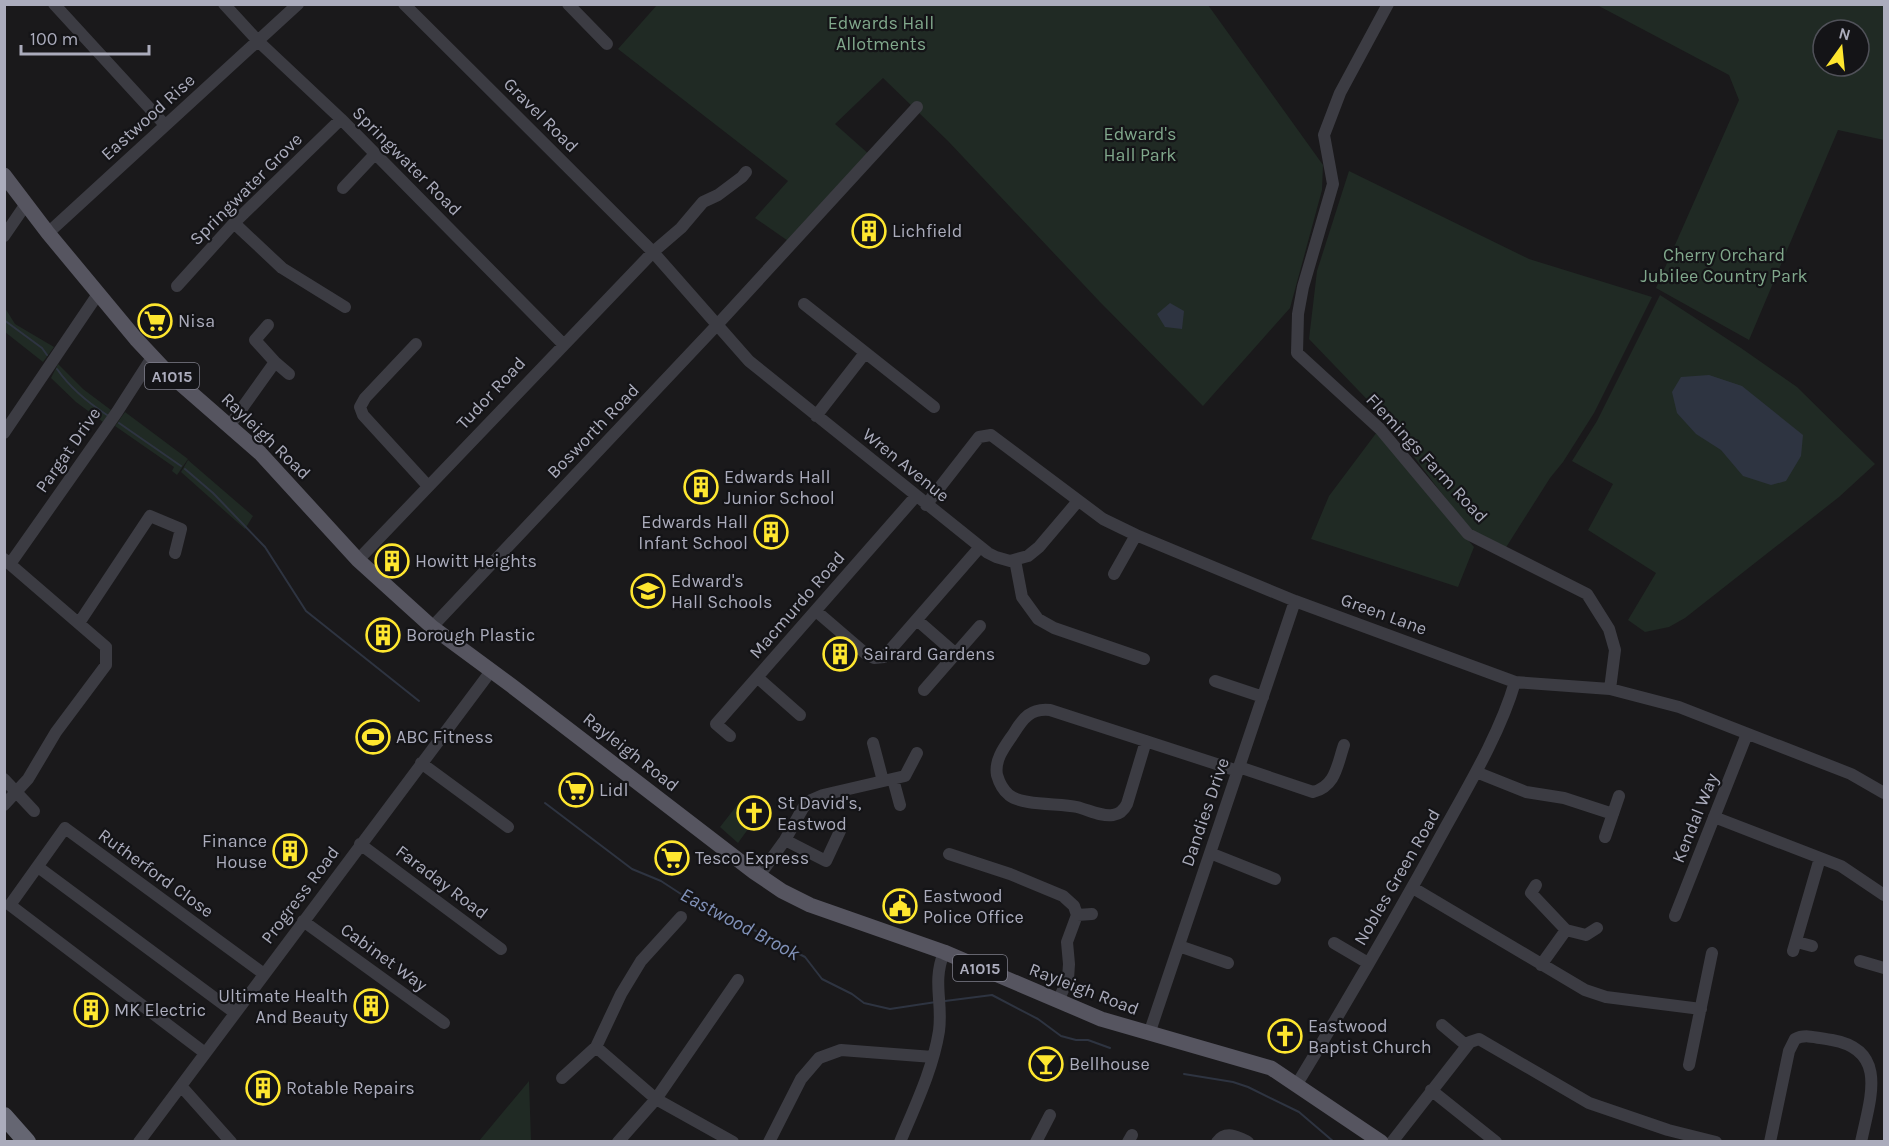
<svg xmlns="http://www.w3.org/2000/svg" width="1889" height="1146" font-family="Karla,sans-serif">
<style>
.green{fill:#202a24;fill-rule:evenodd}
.water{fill:#2e3441}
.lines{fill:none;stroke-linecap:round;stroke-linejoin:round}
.stream{stroke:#2e3441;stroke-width:2}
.minor{stroke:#3c3c43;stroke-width:12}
.major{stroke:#565560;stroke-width:15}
.highway{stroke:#656672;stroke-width:18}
.labels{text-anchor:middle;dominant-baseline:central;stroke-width:4.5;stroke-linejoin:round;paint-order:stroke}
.shield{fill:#141417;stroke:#7e7e8a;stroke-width:1.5}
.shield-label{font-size:16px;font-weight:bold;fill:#abacbc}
.park-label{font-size:18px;fill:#81a88c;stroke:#141417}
.street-label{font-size:18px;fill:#abacbc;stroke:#141417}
.poi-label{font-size:18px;fill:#abacbc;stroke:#141417;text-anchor:start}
.water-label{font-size:20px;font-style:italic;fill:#8091b8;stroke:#141417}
</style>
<rect width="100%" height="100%" fill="#1a191b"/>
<path class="green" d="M657,5H1208L1323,165L1322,190L1290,308L1203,406L1100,302L948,141L883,78L835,124L871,156L791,243L755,218L788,181L618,49Z
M1597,5H1884V140L1838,130L1749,340L1656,288L1739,100L1729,75ZM1823,30H1859V66H1823Z
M1349,171L1529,259L1652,297L1594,413L1563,462L1550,478L1505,549L1471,532L1383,416L1309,339L1317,271Z
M1660,295L1741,348L1797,387L1875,464L1839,497L1685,618L1669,627L1645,632L1628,620L1656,573L1588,530L1613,484L1572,461L1597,421Z
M5,308L15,324L54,347L43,362L5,332Z
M58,364L83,389L111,410L103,422L76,402L51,378Z
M125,412L188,459L177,475L172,471L174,467L115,426Z
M1377,432L1474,547L1458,587L1311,539L1329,496Z
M188,460L253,516L245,529L181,472Z
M738,804L756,818L738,843L720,827Z
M529,1081L531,1141H479Z"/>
<path class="water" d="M1170,303L1184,311L1182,329L1165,327L1157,314Z
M1709,375L1742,386L1803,435L1801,456L1786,481L1771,485L1743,476L1721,450L1696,434L1677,413L1672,392L1681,377Z"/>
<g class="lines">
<path class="stream" d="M4,320L42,348L47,355
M57,369C71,389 87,402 107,415
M119,423L181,466
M185,469L213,493L265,547L306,611L419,701
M545,803L632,869L661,881L707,911L752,929L805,957L822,979L852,994L864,1003L890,1009L936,1002
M945,1001L992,995L1038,1019L1061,1036L1076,1040H1088L1110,1048
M1184,1074L1233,1082L1248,1087L1299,1112L1334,1142"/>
<path class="minor" d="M54,4L165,125
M224,4L258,41L341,119L563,344
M568,4L607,44
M1388,4L1340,93L1324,135L1333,184L1303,287L1298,314L1297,353L1380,429L1468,534L1587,594L1609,629L1615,650L1610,689
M746,172L742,177L718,195L703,202L681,228L653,252L749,361L988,553L996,557L1010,561L1028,556L1039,547L1078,501
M343,188L375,154
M234,223L282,268L345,307
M48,233L298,4
M4,236L26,204
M177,286L234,223L341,119
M804,304L934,407
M416,344L365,398L360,407L363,415L428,486
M275,362L289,374
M816,416L865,353
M230,425L275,362L255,340L268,325
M4,433L98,294
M926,505L979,437L991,435L1103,519L1136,535L1295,601L1515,682L1610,689L1679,707L1851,774L1884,793
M4,559L106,647V665L56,732L28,779L4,805
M358,560L653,252L404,4
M1015,560L1022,597L1038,619L1054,628L1144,659
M10,564L117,412L153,356
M1114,574L1136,535
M816,611L866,654L874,658L884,657L980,547
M917,620L956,654
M79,623L150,516L181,529L175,553
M432,627L717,325L917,107
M758,678L800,715
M1215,681L1263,697
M924,690L980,626
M730,736L716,724L916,496
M1146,741L1127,804C1124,810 1120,814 1113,815C1102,817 1089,810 1077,807C1059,803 1023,806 1009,795C1003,790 999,782 997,775C994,759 1006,745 1014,733C1023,718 1031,708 1050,710L1238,771
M873,743L883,781
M421,763L508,827
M1239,767L1313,792C1336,786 1337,765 1344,745
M1476,772L1526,792L1564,798L1613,814
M4,779L34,811
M893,779L900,805
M1714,817L1841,866L1884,895
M1605,837L1619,796
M785,840L826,861L840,831
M360,844L501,949
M1210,853L1275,879
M949,854L1010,874L1063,896L1074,906L1077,915L1067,942L1069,964L1068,979L1058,1001
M38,867L235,1013
M759,876L785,840L803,808L809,801L823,795L905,776L917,753
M1536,885L1531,893L1566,930L1541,965
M1413,888L1585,990L1606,997L1701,1009
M1077,915L1092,914
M1675,916L1747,734
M681,917L641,961L621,994L596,1047L656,1099L733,1142
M303,921L444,1023
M1566,930L1586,935L1597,928
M1797,942L1812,946
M1334,943L1368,963
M1179,946L1228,963
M1793,951L1820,858
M1860,961L1884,968
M1442,1025L1467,1046
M1149,1034L1295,601
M205,1053L10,905L65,828L264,974
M1689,1065L1712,953
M562,1078L596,1047
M1297,1084C1348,1000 1397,916 1444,830C1469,785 1501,731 1515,682
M181,1086L231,1142
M1431,1090L1496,1142
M139,1142L491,671
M618,1142L656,1099L738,980
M769,1142L801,1079L819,1058L841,1050L933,1057
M900,1142C915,1106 933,1069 939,1031C943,1001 932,983 944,952
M1036,1142L1050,1115
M1128,1142L1132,1135
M1217,1142C1226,1130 1238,1137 1248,1142
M1392,1142L1470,1042L1479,1039L1589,1103L1668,1130L1716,1142
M1770,1142L1789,1051L1795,1039C1806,1033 1821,1039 1832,1040C1889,1050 1870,1099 1861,1142"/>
<path class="major" d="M4,175L48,233L136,339L166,371L260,453L358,560L432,627L512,686L754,872L782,891L810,905L944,952L1101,1019L1271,1068L1381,1142"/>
<path class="highway" d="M4,1116L27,1142"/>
</g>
<defs>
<symbol id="building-ring" viewBox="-11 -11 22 22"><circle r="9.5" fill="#141417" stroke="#fee62f" stroke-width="1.5"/><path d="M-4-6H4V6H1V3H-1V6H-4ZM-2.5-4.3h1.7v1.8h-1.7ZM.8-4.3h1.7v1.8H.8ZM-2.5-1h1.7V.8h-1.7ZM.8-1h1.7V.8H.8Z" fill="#fee62f"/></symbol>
<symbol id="supermarket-ring" viewBox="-11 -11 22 22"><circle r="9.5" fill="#141417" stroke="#fee62f" stroke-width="1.5"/><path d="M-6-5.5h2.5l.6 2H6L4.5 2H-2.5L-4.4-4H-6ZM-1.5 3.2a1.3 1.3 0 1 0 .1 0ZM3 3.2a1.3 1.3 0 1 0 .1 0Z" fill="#fee62f"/></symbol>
<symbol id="school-ring" viewBox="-11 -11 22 22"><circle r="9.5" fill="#141417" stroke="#fee62f" stroke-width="1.5"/><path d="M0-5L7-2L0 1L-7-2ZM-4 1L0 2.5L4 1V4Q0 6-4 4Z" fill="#fee62f"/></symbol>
<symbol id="stadium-ring" viewBox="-11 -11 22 22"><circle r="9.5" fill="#141417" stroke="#fee62f" stroke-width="1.5"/><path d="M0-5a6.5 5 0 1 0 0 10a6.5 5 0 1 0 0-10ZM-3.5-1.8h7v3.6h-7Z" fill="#fee62f"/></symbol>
<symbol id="church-ring" viewBox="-11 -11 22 22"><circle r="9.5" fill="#141417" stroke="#fee62f" stroke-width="1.5"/><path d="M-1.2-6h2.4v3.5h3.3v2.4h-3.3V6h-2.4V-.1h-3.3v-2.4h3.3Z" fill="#fee62f"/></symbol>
<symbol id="civic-ring" viewBox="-11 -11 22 22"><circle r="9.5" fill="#141417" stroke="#fee62f" stroke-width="1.5"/><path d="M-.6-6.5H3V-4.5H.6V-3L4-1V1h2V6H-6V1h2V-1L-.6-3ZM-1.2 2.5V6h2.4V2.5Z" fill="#fee62f"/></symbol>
<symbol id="bar-ring" viewBox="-11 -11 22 22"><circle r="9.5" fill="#141417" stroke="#fee62f" stroke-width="1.5"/><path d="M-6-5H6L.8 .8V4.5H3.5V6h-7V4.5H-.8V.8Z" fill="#fee62f"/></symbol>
</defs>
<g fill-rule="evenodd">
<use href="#building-ring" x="850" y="212" width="38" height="38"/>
<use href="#supermarket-ring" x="136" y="302" width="38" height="38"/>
<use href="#building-ring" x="682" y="468" width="38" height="38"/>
<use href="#building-ring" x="752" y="513" width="38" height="38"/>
<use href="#building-ring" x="373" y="542" width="38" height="38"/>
<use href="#school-ring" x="629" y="572" width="38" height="38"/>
<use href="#building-ring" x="364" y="616" width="38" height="38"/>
<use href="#building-ring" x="821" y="635" width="38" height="38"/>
<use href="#stadium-ring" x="354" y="718" width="38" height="38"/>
<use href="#supermarket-ring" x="557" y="771" width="38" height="38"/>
<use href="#church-ring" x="735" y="794" width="38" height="38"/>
<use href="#building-ring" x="271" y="832" width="38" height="38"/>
<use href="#supermarket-ring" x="653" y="839" width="38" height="38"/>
<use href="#civic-ring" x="881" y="887" width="38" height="38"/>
<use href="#building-ring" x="352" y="987" width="38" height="38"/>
<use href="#building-ring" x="72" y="991" width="38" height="38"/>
<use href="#church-ring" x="1266" y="1017" width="38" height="38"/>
<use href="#bar-ring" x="1027" y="1045" width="38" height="38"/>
<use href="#building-ring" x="244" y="1069" width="38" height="38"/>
</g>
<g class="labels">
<g class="shield">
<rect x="145" y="363" width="54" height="26" rx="4.5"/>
<rect x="953" y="955" width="54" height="26" rx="4.5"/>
</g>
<g class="shield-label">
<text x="172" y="376">A1015</text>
<text x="980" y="968">A1015</text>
</g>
<g class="park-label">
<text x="881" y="23">Edwards Hall<tspan x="881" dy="21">Allotments</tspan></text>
<text x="1140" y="134">Edward's<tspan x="1140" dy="21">Hall Park</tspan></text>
<text x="1724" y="255">Cherry Orchard<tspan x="1724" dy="21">Jubilee Country Park</tspan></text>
</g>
<g class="street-label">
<text transform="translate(541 115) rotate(45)">Gravel Road</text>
<text transform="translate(148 117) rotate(-42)">Eastwood Rise</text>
<text transform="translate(407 161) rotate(45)">Springwater Road</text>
<text transform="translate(246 189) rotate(-45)">Springwater Grove</text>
<text transform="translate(491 393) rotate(-47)">Tudor Road</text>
<text transform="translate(593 431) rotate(-46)">Bosworth Road</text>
<text transform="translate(266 436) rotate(44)">Rayleigh Road</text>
<text transform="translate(68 450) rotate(-55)">Pargat Drive</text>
<text transform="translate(1427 458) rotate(47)">Flemings Farm Road</text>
<text transform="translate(906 465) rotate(39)">Wren Avenue</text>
<text transform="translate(797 605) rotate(-49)">Macmurdo Road</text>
<text transform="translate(1384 614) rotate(20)">Green Lane</text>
<text transform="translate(631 752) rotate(38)">Rayleigh Road</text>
<text transform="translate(1205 812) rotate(-71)">Dandies Drive</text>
<text transform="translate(1695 818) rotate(-68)">Kendal Way</text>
<text transform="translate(156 873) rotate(36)">Rutherford Close</text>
<text transform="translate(1397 877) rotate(-60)">Nobles Green Road</text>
<text transform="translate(442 882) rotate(37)">Faraday Road</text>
<text transform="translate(300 895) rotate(-53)">Progress Road</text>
<text transform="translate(384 957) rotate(36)">Cabinet Way</text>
<text transform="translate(1084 989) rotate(21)">Rayleigh Road</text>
</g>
<g class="poi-label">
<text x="892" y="231">Lichfield</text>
<text x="178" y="321">Nisa</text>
<text x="724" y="477">Edwards Hall<tspan x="724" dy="21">Junior School</tspan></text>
<text x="748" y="522" text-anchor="end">Edwards Hall<tspan x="748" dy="21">Infant School</tspan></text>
<text x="415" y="561">Howitt Heights</text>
<text x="671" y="581">Edward's<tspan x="671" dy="21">Hall Schools</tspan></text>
<text x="406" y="635">Borough Plastic</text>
<text x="863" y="654">Sairard Gardens</text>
<text x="396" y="737">ABC Fitness</text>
<text x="599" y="790">Lidl</text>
<text x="777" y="803">St David's,<tspan x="777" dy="21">Eastwod</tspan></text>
<text x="267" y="841" text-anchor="end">Finance<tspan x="267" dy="21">House</tspan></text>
<text x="695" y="858">Tesco Express</text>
<text x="923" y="896">Eastwood<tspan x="923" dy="21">Police Office</tspan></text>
<text x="348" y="996" text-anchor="end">Ultimate Health<tspan x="348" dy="21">And Beauty</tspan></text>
<text x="114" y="1010">MK Electric</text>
<text x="1308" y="1026">Eastwood<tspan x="1308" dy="21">Baptist Church</tspan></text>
<text x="1069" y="1064">Bellhouse</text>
<text x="286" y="1088">Rotable Repairs</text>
</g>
<g class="water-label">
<text transform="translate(740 924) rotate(28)">Eastwood Brook</text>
</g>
</g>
<rect width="1889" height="1146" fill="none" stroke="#abacbc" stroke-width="12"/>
<g transform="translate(1841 48) rotate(15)"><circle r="28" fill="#141417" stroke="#505159" stroke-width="1.5"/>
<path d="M0-4.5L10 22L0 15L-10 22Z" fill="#fee62f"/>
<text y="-9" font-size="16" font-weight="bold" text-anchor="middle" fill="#abacbc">N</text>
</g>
<path d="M21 45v9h128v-9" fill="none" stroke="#abacbc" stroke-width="3"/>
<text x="30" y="45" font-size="18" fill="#abacbc" stroke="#141417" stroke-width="4.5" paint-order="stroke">100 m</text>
</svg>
